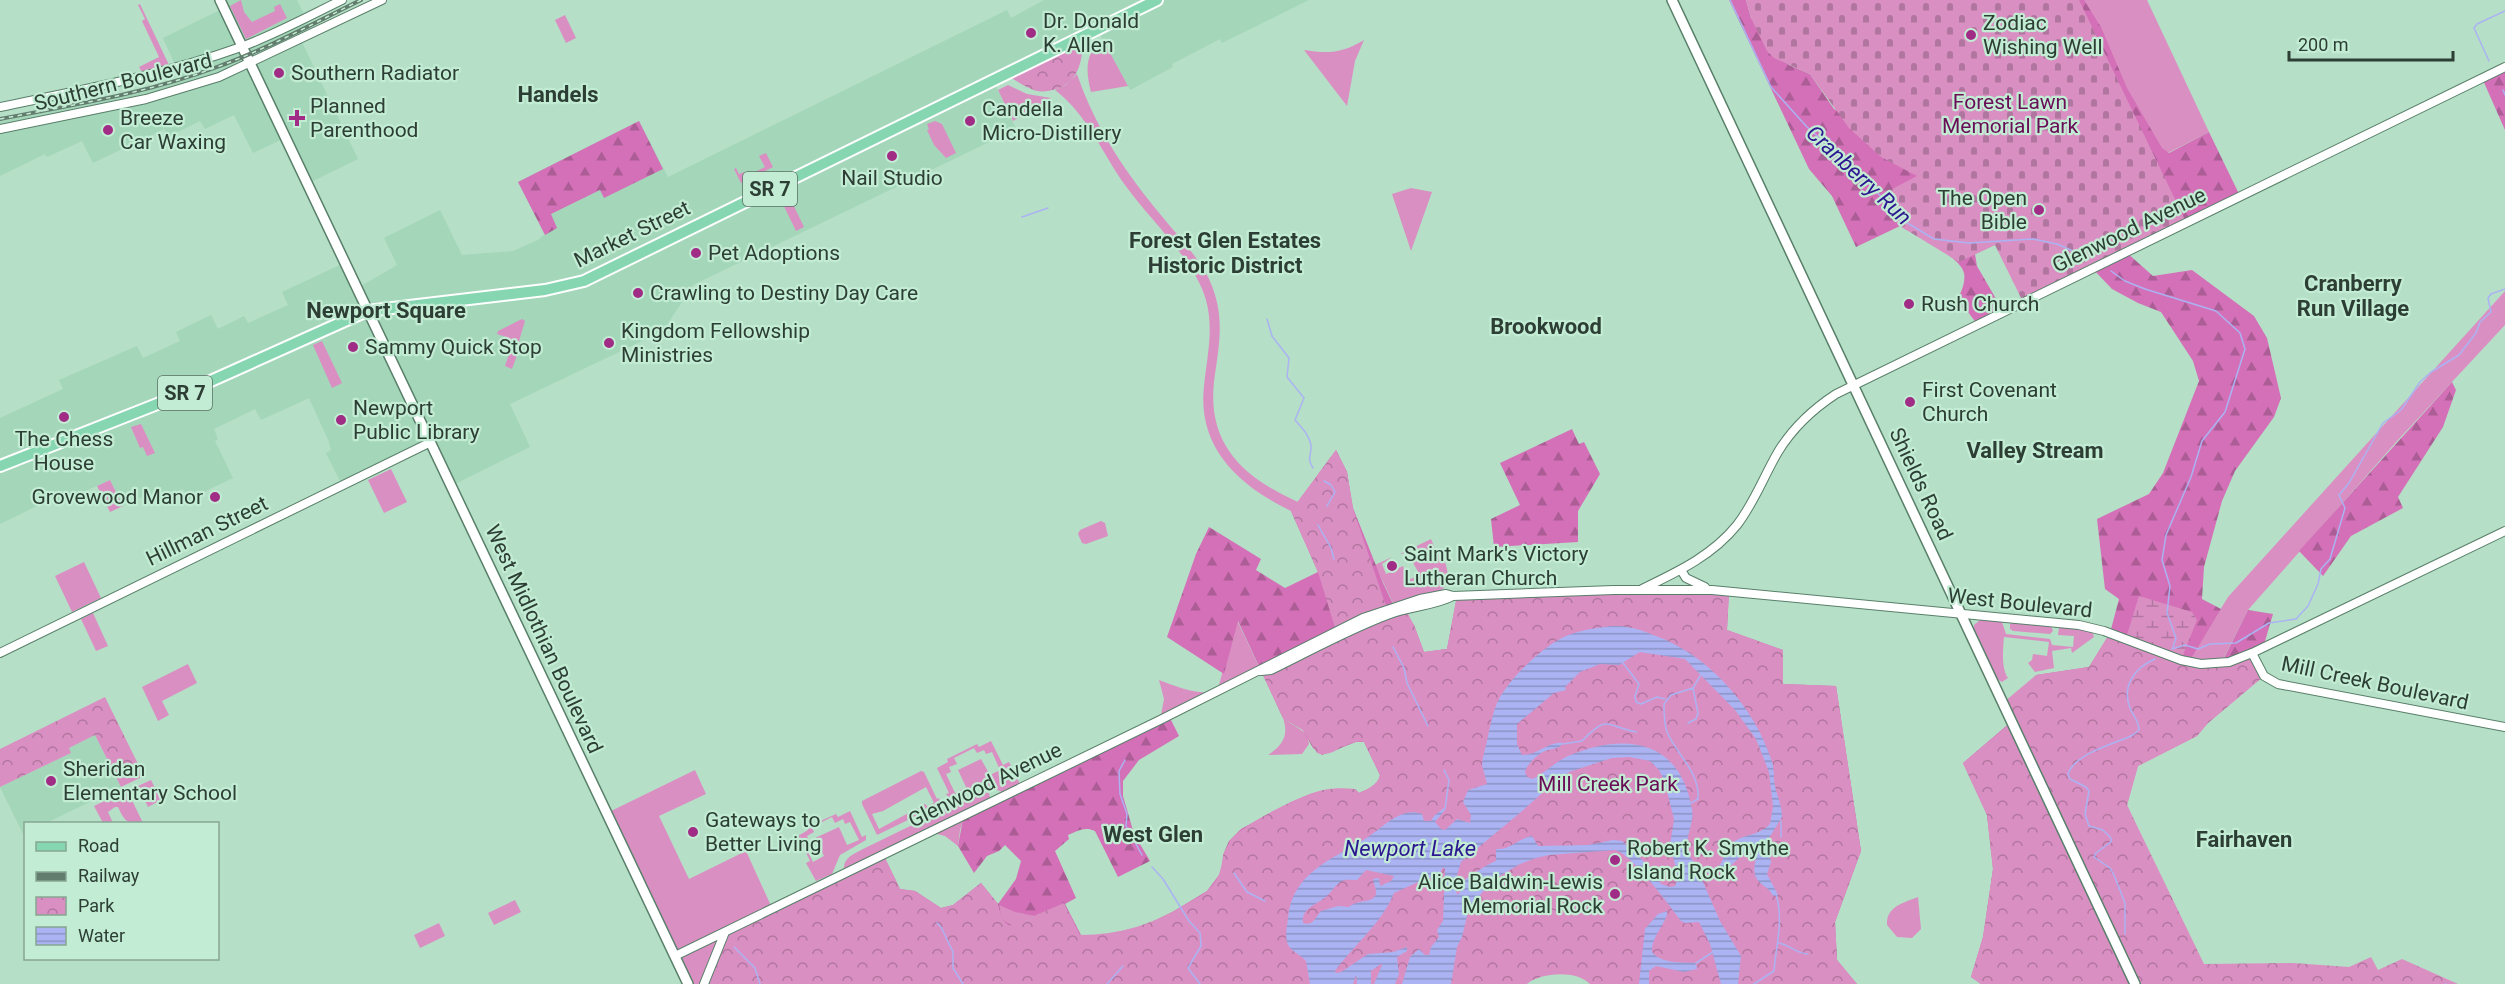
<svg xmlns="http://www.w3.org/2000/svg" width="2505" height="984" font-family="Roboto,sans-serif">
<style>
.built{fill:#a4d6b9}
.green{fill:#da8fc3;fill-rule:evenodd}
.forest{fill:url(#forest-firs);fill-rule:evenodd}
.wetland{fill:url(#wetland-marsh)}
.cemetery{fill:url(#cemetery-stones)}
.park{fill:url(#park-crowns)}
.water{fill:url(#water-rules);fill-rule:evenodd}
.lines{fill:none;stroke-linecap:round;stroke-linejoin:round}
.stream{stroke:#abb3f2;stroke-width:1.5}
.tertiary-casing{stroke:#587f69;stroke-width:10}
.secondary-casing{stroke:#587f69;stroke-width:12}
.primary-casing{stroke:#fff;stroke-width:14}
.tertiary{stroke:#fff;stroke-width:8}
.secondary{stroke:#fff;stroke-width:9}
.primary{stroke:#87d6b2;stroke-width:10}
.rail-casing{stroke:#627d6d;stroke-width:4}
.rail{stroke:#c2ecd3;stroke-width:1.5;stroke-dasharray:4.5;stroke-linecap:butt}
.poi-dot{fill:#a12c86;stroke:#c2ecd3;stroke-width:2}
.labels{text-anchor:middle;dominant-baseline:central;stroke-width:4.5;stroke-linejoin:round;paint-order:stroke}
.shield{fill:#c2ecd3;stroke:#5a7264;stroke-width:1.5}
.shield-label{font-size:20px;font-weight:bold;fill:#2d3e34}
.poi-label{font-size:21px;fill:#2d3e34;stroke:#c2ecd3;text-anchor:start}
.street-label{font-size:21px;fill:#2d3e34;stroke:#c2ecd3}
.park-label{font-size:21px;fill:#690d56;stroke:#c2ecd3}
.neighbourhood-label{font-size:22px;font-weight:bold;fill:#2d3e34;stroke:#c2ecd3}
.water-label{font-size:22px;font-style:italic;fill:#2e1891;stroke:#c2ecd3}
</style>
<defs>
<pattern id="forest-firs" width="22" height="20" patternUnits="userSpaceOnUse" patternTransform="scale(1.5)"><rect width="22" height="20" fill="#d370b7"/><path d="M5 1l3.5 6h-7zM16 11l3.5 6h-7z" fill="#ac5d96"/></pattern>
<pattern id="wetland-marsh" width="20" height="14" patternUnits="userSpaceOnUse" patternTransform="scale(1.5)"><rect width="20" height="14" fill="#da8fc3"/><path d="M1 5h8M5 5V1M11 12h8M15 12V8" fill="none" stroke="#b1769f"/></pattern>
<pattern id="cemetery-stones" width="16" height="16" patternUnits="userSpaceOnUse" patternTransform="scale(1.5)"><rect width="16" height="16" fill="#da8fc3"/><path d="M2 7V4a2 2 0 0 1 4 0v3zM10 15v-3a2 2 0 0 1 4 0v3z" fill="#b1769f"/></pattern>
<pattern id="park-crowns" width="20" height="18" patternUnits="userSpaceOnUse" patternTransform="scale(1.5)"><rect width="20" height="18" fill="#da8fc3"/><path d="M2 6a3 3 0 1 1 6 0M12 15a3 3 0 1 1 6 0" fill="none" stroke="#b1769f"/></pattern>
<pattern id="water-rules" width="6" height="5" patternUnits="userSpaceOnUse" patternTransform="scale(1.5)"><rect width="6" height="5" fill="#abb3f2"/><path d="M0 2.5h6" fill="none" stroke="#8c93c5"/></pattern>
</defs>
<rect width="100%" height="100%" fill="#b5dfc6"/>
<path class="built" d="M220,0H297L313,33L301,40L358,159L307,184L285,138L253,153L234,115L205,129L200,121L168,137L164,129L93,163L82,141L47,157L45,154L0,176V119L104,99L181,78L163,38L224,8Z
M1044,0H1309L1222,43L1220,39L1172,64L1173,67L1130,90L1097,29L993,80L1016,129L693,285L663,331L510,404L530,447L451,486L431,442L342,485L326,453L331,450L329,442L309,398L261,420L255,409L214,429L218,439L215,441L233,478L189,499L183,489L150,504L146,495L123,506L110,480L57,504L53,498L0,524V418L63,389L59,380L137,346L143,358L180,341L176,332L211,315L218,329L244,316L248,323L288,305L282,292L344,263L356,289L397,265L384,238L440,210L462,255L513,251L538,240L545,234L518,182L639,121L668,177L1007,10L1011,18Z
M95,735L121,787L46,823L26,824L25,833L23,834L0,787L71,753L69,748Z"/>
<path class="green" d="M241,0L244,12L252,22L275,11L274,7L280,4L287,18L246,39L230,6Z
M2079,0H2147L2209,132L2156,159Z
M140,4L169,65L142,72L139,67L159,57L142,21L145,19L138,5Z
M565,15L576,38L566,43L555,20Z
M1103,40L1128,86L1091,92C1086,73 1084,52 1103,40Z
M1364,40L1355,61L1347,106L1304,50C1328,54 1343,53 1364,40Z
M1077,74C1095,127 1125,172 1160,214C1177,235 1197,255 1209,279C1226,316 1219,344 1214,382C1207,446 1245,478 1298,502L1291,511C1240,486 1197,449 1204,386C1207,356 1214,330 1206,300C1195,260 1150,220 1125,185C1102,153 1087,114 1055,90L1066,85Z
M1008,85L1027,94L1051,98L1013,121L998,90Z
M935,121L942,124L956,153L946,158L934,145L927,130L929,129L927,124Z
M766,153L773,167L741,183L734,169L736,168L739,174L744,172L747,176L765,167L759,156Z
M1411,188L1432,192L1411,251L1392,194Z
M787,192L804,227L796,231L779,196Z
M2505,291V325L2397,441L2248,610L2221,663L2264,676L2208,723L2197,736L2138,766L2127,805L2131,814L1992,984L2228,597Z
M522,319L525,321L519,341L522,342L512,369L505,366L513,342L508,340L509,338L497,334L498,331Z
M322,341L342,383L332,388L313,345Z
M141,424L155,453L147,456L143,447L140,448L131,427Z
M391,469L407,502L384,513L368,480Z
M110,480L123,506L110,512L97,486Z
M1101,521L1105,523L1108,536L1086,544L1082,543L1078,534L1080,530Z
M1431,539L1437,554H1442C1462,601 1427,593 1393,603L1375,565L1392,557L1382,564L1386,574L1403,566L1408,580L1420,575L1412,561L1415,559L1412,552L1400,554Z
M84,562L101,598L72,612L55,576Z
M93,613L108,646L96,651L81,619Z
M1237,620L1261,671L1160,720L1164,699L1159,680C1177,687 1197,695 1217,692Z
M1980,620L2002,622L2006,634L2050,639L2052,645L2073,647L2074,636L2058,635L2059,628L2062,627L2092,631L2094,637L2072,653L2071,648L2052,651L2054,668L2035,672L2028,663L2032,660L2033,654L2047,656L2049,642L2004,637C2003,649 2001,668 2008,678L2002,682L1997,679L1974,631V625Z
M2014,622L2051,626L2053,631L2050,634L2013,631L2010,629V624Z
M188,664L197,683L162,701L169,715L158,721L142,687Z
M1283,718L1307,734L1309,744L1302,754L1268,755C1283,745 1289,735 1283,718Z
M991,741L1003,765L1009,762L1020,784L1002,792L983,784L974,786L975,789L954,799L948,797L946,794L949,793L937,768L948,762L947,759L977,744L979,747ZM974,748L977,753L984,750L986,754L992,752L1000,770L990,775L981,759L958,770L966,787L955,793L946,774L951,772L949,767L957,764L954,758Z
M695,770L706,794L659,816L689,879L746,851L772,908L704,984H688L607,813Z
M921,771L924,772L937,799L939,798L941,804L877,835L862,804V801ZM926,787L934,803L927,806L925,804L879,829L872,814L883,811Z
M151,780L161,800L148,807L138,786Z
M127,790L143,823C127,824 125,822 118,807H115L108,812L113,823H103L94,806Z
M980,792L989,793L990,798L844,869C843,858 854,854 863,849Z
M850,811L862,837L866,835V840L840,855L832,874L816,881L806,863L810,861L798,836L808,830L807,827L836,814L838,817ZM832,817L835,823L843,819L845,824L850,822L859,840L847,845L839,827L815,838L824,856L813,862L804,844L809,841L807,836L814,832L812,827Z
M965,814L960,830L958,846L945,836L929,832Z
M1918,897L1921,929L1912,938L1897,937L1887,925C1886,906 1904,903 1918,897Z
M515,900L521,912L494,925L488,913Z
M998,904L1020,913L1036,915L1020,926H1013L1002,919Z
M439,923L445,936L420,948L414,935Z"/>
<path class="forest" d="M1729,0H1746L1751,18L1789,65L1810,74L1834,109L2126,252L2153,276L2192,270L2254,316L2267,338L2281,398L2274,417L2235,471L2222,501L2204,567L2202,599L2221,609L2189,662L1981,984L1971,977L1983,937L1993,869L1987,815L1963,763L2012,721L2036,675L2089,667L2110,633L2119,599L2105,589L2097,519L2149,494L2163,473L2199,381L2193,361L2161,312L2138,303L2112,289L2092,268L1994,245L1975,254L1977,266L2003,311L1977,324L1968,312L1955,304C1960,295 1966,283 1964,273C1960,256 1916,236 1900,226L1856,247L1832,196L1809,169Z
M2056,0H2084L2101,27L2127,88L2162,148L2169,153L2209,132L2240,196L2155,237Z
M2505,69V130L2482,78Z
M639,121L663,169L604,198L600,190L551,214L557,228L545,235L518,182Z
M2452,382L2456,390L2443,427L2398,497L2403,508L2351,536L2323,576L2299,551Z
M1572,429L1579,444L1584,442L1600,474L1578,511V542L1494,547L1491,519L1520,505L1500,463Z
M1336,450L1347,472L1353,508L1383,583L1394,606L1414,625L1424,652L1447,649L1457,596L1729,591L1727,630L1783,650V684L1836,686L1861,851L1835,922L1837,960L1857,984L1236,939L725,932L883,854L900,889L915,891L941,908L953,905L981,883L998,904L1016,879L1021,861L1005,845L999,851L987,856L974,873L958,846L963,819L1169,716L1179,736L1139,760L1123,781V796L1134,834L1150,861L1118,877L1095,831C1085,826 1077,831 1068,835L1069,839L1055,851L1076,898L1065,904L1081,935H1105L1144,926L1174,911L1207,891L1222,871L1223,855L1229,841L1241,829L1291,802L1310,794L1325,790L1355,789L1359,793C1368,789 1378,785 1380,775L1364,742H1356L1322,755L1313,748L1303,730L1283,718L1238,621L1224,674L1167,637L1196,554L1209,527L1261,559L1256,570L1285,588L1318,572L1291,511ZM999,905L1015,912L1035,916L1020,926H1013L1002,919Z
M2248,610L2273,614L2263,648L2221,664Z"/>
<path class="wetland" d="M2139,596L2192,612L2197,620L2181,660L2126,638Z"/>
<path class="cemetery" d="M1746,0H2079L2186,222L2023,302L1995,245L1959,262L1900,226L1906,222L1879,196L1917,176L1881,157L1849,128L1810,74L1774,58L1767,51L1751,18Z"/>
<path class="park" d="M1083,36C1083,57 1080,83 1056,89C1047,92 1038,93 1029,88C1021,85 1013,78 1005,74Z
M1336,450L1347,472L1353,509L1385,603L1388,608L1402,603L1414,625L1424,652L1447,649L1457,596L1729,591L1727,630L1783,650V684L1836,686L1861,851L1835,922L1837,960L1857,984H1590C1577,970 1541,972 1527,984H704L725,932L883,854L900,889L915,891L941,908L953,905L981,883L998,904L1002,919L1008,925L1020,926L1036,915L1064,903L1080,935C1120,935 1154,924 1188,903C1194,899 1202,896 1207,891C1226,875 1218,860 1229,843C1239,825 1302,795 1323,790C1333,788 1344,788 1355,789L1359,793C1368,789 1378,785 1380,775L1364,742C1348,738 1333,759 1317,753L1303,730L1283,718L1261,671L1336,631L1318,572L1291,511Z
M2110,633L2201,664L2252,653L2264,676L2208,723L2197,736L2138,766L2127,805L2204,964L2293,963L2349,967L2371,957L2378,970L2402,959L2458,984H1981L1971,977L1983,937L1993,869L1987,815L1963,763L2013,721L2004,702L2036,675L2089,667Z
M105,697L144,776L121,787L95,735L69,748L71,753L0,787V749Z"/>
<path class="water" d="M1612,626C1632,625 1645,632 1664,639C1713,661 1754,708 1771,759C1775,768 1773,777 1775,786C1777,796 1782,806 1782,817L1766,843L1771,862L1767,874L1778,895L1773,896C1770,887 1758,885 1755,875C1752,865 1759,855 1756,846L1742,855L1723,873L1720,869L1708,873L1702,871L1699,873L1720,921L1741,956L1738,984H1721L1710,944L1699,922L1685,923L1681,921C1670,906 1631,853 1615,850L1549,855L1536,858L1520,864L1493,880L1469,908L1462,937L1457,947L1451,984H1402L1410,957L1419,949L1425,955H1429L1431,947L1439,937L1437,930L1443,921L1445,869L1443,867L1438,877L1427,878L1394,893C1382,923 1354,945 1335,971L1336,973L1341,972L1368,954L1393,952L1407,947V951L1397,957L1399,974L1395,984H1374L1382,965L1381,964L1371,971V984H1357L1356,975L1353,984H1310L1306,961C1300,954 1289,951 1287,942C1285,935 1287,926 1288,918C1292,873 1331,860 1365,839C1382,829 1400,806 1422,814L1424,821H1431L1434,816L1444,808L1445,810L1435,822L1441,829L1445,830L1457,819L1470,823L1471,815L1463,802L1468,790L1487,784L1482,765L1483,757C1488,740 1490,720 1497,703C1507,680 1543,646 1566,636C1580,630 1596,628 1612,626ZM1640,652L1685,659L1735,710L1756,739L1769,772L1773,807L1770,824C1759,836 1742,834 1731,844C1724,849 1725,858 1720,865L1710,870C1702,868 1692,863 1689,854C1683,838 1695,824 1692,809C1680,739 1625,732 1568,756C1555,762 1546,772 1533,779L1527,777L1525,772C1527,764 1538,754 1545,751C1553,748 1558,750 1563,743C1549,741 1536,756 1522,755L1517,744V724L1554,693L1566,690L1565,687L1580,672L1600,664L1619,665ZM1629,757L1650,761L1659,770L1664,780L1674,819L1670,845L1678,877L1675,886L1670,887L1661,884L1652,869L1622,841L1613,840L1588,845L1538,846L1532,836C1516,839 1511,850 1496,849V861C1493,861 1464,879 1463,882C1461,884 1461,890 1460,892L1457,895L1455,882L1461,862L1521,812L1550,786L1569,772L1612,758ZM1366,870L1394,876L1391,881L1380,886L1379,878L1373,879C1373,883 1377,889 1376,894C1373,904 1357,899 1349,907L1338,906L1321,911C1316,916 1313,927 1303,923C1301,907 1319,904 1328,895C1333,890 1336,884 1342,881C1347,879 1352,880 1357,880Z
M1667,911C1669,920 1651,936 1652,952C1662,964 1682,962 1696,963L1697,969L1684,972L1656,966L1649,971V984H1639L1645,929L1658,914Z"/>
<g class="lines">
<path class="stream" d="M1730,0L1771,87L1807,127L1857,171L1904,221L1934,239L1969,243L2033,239L2057,244L2089,258
M2489,61L2474,28L2477,24L2505,11
M2503,90L2505,95
M1022,217L1048,208
M2111,271L2125,281L2145,289L2216,311L2240,333L2245,349L2225,412L2202,441L2191,477L2166,535L2162,560L2170,586L2167,613L2176,638L2173,647
M1267,319L1272,336L1289,358L1287,377L1304,398L1295,420C1301,427 1309,434 1311,445C1312,455 1306,458 1313,468
M1324,481L1331,485L1335,492L1327,506
M1318,525L1331,548L1334,559
M1393,647L1404,668L1407,683L1428,726
M2172,649L2185,645L2198,649L2210,644L2236,643L2269,623L2296,619L2308,606L2318,584L2321,569L2330,559L2345,508L2339,495L2349,483L2383,423L2401,410L2420,382L2431,372L2459,355L2476,333L2480,322L2491,312L2488,298L2491,294L2505,289
M1623,663L1639,684L1635,696L1636,702L1641,704L1657,697L1665,699
M1688,723L1696,719L1698,713L1693,688
M1563,744L1582,741C1608,714 1605,726 1636,732
M1125,760L1119,771L1120,794L1127,814L1126,826L1142,855
M1444,770L1449,780L1445,809
M1691,803L1698,799C1700,772 1677,755 1667,732C1664,723 1664,713 1664,704L1671,695L1693,688L1702,673
M1781,821V837
M1152,867L1163,879L1189,921L1200,933L1201,946L1188,968L1200,984
M1234,873L1247,892L1265,901
M937,923L941,927L953,952V968L963,984
M2125,934V903L2114,875L2110,868L2094,857L2096,853L2111,842V838L2103,830L2089,826L2085,814L2089,791L2086,787L2070,779L2068,774C2075,753 2115,744 2133,735L2139,730C2139,721 2133,716 2130,708C2121,685 2136,667 2155,659
M1779,943C1789,945 1798,954 1808,954
M734,947L755,968L760,984
M1696,963L1713,952
M1107,984L1123,966
M1754,984L1774,971C1776,944 1784,921 1776,894
M2445,984H2446"/>
<defs>
<path id="tertiary" d="M0,107C81,90 163,75 241,47C276,34 309,16 342,0
M0,129L146,99L219,77L382,0
M1681,570L1686,578L1705,587
M1642,589C1677,572 1712,556 1737,525C1754,503 1764,476 1778,452C1792,429 1813,409 1836,394L2505,67
M0,653L431,442
M2252,653L2264,676L2278,684L2505,727
M1261,671L1271,670C1310,651 1349,629 1390,614C1410,606 1435,606 1453,596
M675,956L1160,720L1363,618L1420,599L1446,594L1453,596L1614,590H1712L2079,625L2104,631L2181,660L2201,664L2229,662L2252,653L2505,531
M704,984L725,932"/>
<path id="secondary" d="M220,0L688,984
M1672,0L2135,984"/>
<path id="primary" d="M0,466L175,397L367,311L545,290L584,281L1157,0"/>
</defs>
<use href="#tertiary" class="tertiary-casing"/>
<use href="#secondary" class="secondary-casing"/>
<use href="#primary" class="primary-casing"/>
<use href="#tertiary" class="tertiary"/>
<use href="#secondary" class="secondary"/>
<use href="#primary" class="primary"/>
<defs>
<path id="rail" d="M0,119C73,105 148,93 217,67C267,49 314,23 361,0"/>
</defs>
<use href="#rail" class="rail-casing"/>
<use href="#rail" class="rail"/>
</g>
<g class="poi-dot">
<circle cx="1031" cy="33" r="6"/>
<circle cx="1971" cy="35" r="6"/>
<circle cx="279" cy="73" r="6"/>
<path d="M294 109h6v6h6v6h-6v6h-6v-6h-6v-6h6z"/>
<circle cx="970" cy="121" r="6"/>
<circle cx="108" cy="130" r="6"/>
<circle cx="892" cy="156" r="6"/>
<circle cx="2039" cy="210" r="6"/>
<circle cx="696" cy="253" r="6"/>
<circle cx="638" cy="293" r="6"/>
<circle cx="1909" cy="304" r="6"/>
<circle cx="609" cy="343" r="6"/>
<circle cx="353" cy="347" r="6"/>
<circle cx="1910" cy="402" r="6"/>
<circle cx="64" cy="417" r="6"/>
<circle cx="341" cy="420" r="6"/>
<circle cx="215" cy="497" r="6"/>
<circle cx="1392" cy="566" r="6"/>
<circle cx="51" cy="781" r="6"/>
<circle cx="693" cy="832" r="6"/>
<circle cx="1615" cy="860" r="6"/>
<circle cx="1615" cy="894" r="6"/>
</g>
<g class="labels">
<g class="shield">
<rect x="743" y="172" width="54" height="34" rx="4.5"/>
<rect x="158" y="376" width="54" height="34" rx="4.5"/>
</g>
<g class="shield-label">
<text x="770" y="189">SR 7</text>
<text x="185" y="393">SR 7</text>
</g>
<g class="poi-label">
<text x="1043" y="21">Dr. Donald<tspan x="1043" dy="24">K. Allen</tspan></text>
<text x="1983" y="23">Zodiac<tspan x="1983" dy="24">Wishing Well</tspan></text>
<text x="291" y="73">Southern Radiator</text>
<text x="310" y="106">Planned<tspan x="310" dy="24">Parenthood</tspan></text>
<text x="982" y="109">Candella<tspan x="982" dy="24">Micro-Distillery</tspan></text>
<text x="120" y="118">Breeze<tspan x="120" dy="24">Car Waxing</tspan></text>
<text x="892" y="178" text-anchor="middle">Nail Studio</text>
<text x="2027" y="198" text-anchor="end">The Open<tspan x="2027" dy="24">Bible</tspan></text>
<text x="708" y="253">Pet Adoptions</text>
<text x="650" y="293">Crawling to Destiny Day Care</text>
<text x="1921" y="304">Rush Church</text>
<text x="621" y="331">Kingdom Fellowship<tspan x="621" dy="24">Ministries</tspan></text>
<text x="365" y="347">Sammy Quick Stop</text>
<text x="1922" y="390">First Covenant<tspan x="1922" dy="24">Church</tspan></text>
<text x="353" y="408">Newport<tspan x="353" dy="24">Public Library</tspan></text>
<text x="64" y="439" text-anchor="middle">The Chess<tspan x="64" dy="24">House</tspan></text>
<text x="203" y="497" text-anchor="end">Grovewood Manor</text>
<text x="1404" y="554">Saint Mark's Victory<tspan x="1404" dy="24">Lutheran Church</tspan></text>
<text x="63" y="769">Sheridan<tspan x="63" dy="24">Elementary School</tspan></text>
<text x="705" y="820">Gateways to<tspan x="705" dy="24">Better Living</tspan></text>
<text x="1627" y="848">Robert K. Smythe<tspan x="1627" dy="24">Island Rock</tspan></text>
<text x="1603" y="882" text-anchor="end">Alice Baldwin-Lewis<tspan x="1603" dy="24">Memorial Rock</tspan></text>
</g>
<g class="street-label">
<text transform="translate(123 82) rotate(-14)">Southern Boulevard</text>
<text transform="translate(2129 230) rotate(-26)">Glenwood Avenue</text>
<text transform="translate(632 234) rotate(-26)">Market Street</text>
<text transform="translate(1921 484) rotate(65)">Shields Road</text>
<text transform="translate(207 531) rotate(-26)">Hillman Street</text>
<text transform="translate(2020 603) rotate(6)">West Boulevard</text>
<text transform="translate(544 639) rotate(65)">West Midlothian Boulevard</text>
<text transform="translate(2375 683) rotate(12)">Mill Creek Boulevard</text>
<text transform="translate(985 785) rotate(-26)">Glenwood Avenue</text>
</g>
<g class="park-label">
<text x="2010" y="102">Forest Lawn<tspan x="2010" dy="24">Memorial Park</tspan></text>
<text x="1608" y="784">Mill Creek Park</text>
</g>
<g class="neighbourhood-label">
<text x="558" y="94">Handels</text>
<text x="1225" y="240">Forest Glen Estates<tspan x="1225" dy="25">Historic District</tspan></text>
<text x="2353" y="283">Cranberry<tspan x="2353" dy="25">Run Village</tspan></text>
<text x="386" y="310">Newport Square</text>
<text x="1546" y="326">Brookwood</text>
<text x="2035" y="450">Valley Stream</text>
<text x="1153" y="834">West Glen</text>
<text x="2244" y="839">Fairhaven</text>
</g>
<g class="water-label">
<text transform="translate(1859 175) rotate(43)">Cranberry Run</text>
<text x="1410" y="848">Newport Lake</text>
</g>
</g>
<rect x="24" y="822" width="195" height="138" fill="#c2ecd3" stroke="#86a693" stroke-width="1.5"/>
<rect x="36" y="842" width="30" height="9" fill="#87d6b2" stroke="#86a693" stroke-width="1.5"/>
<text x="78" y="852" font-size="18" fill="#2d3e34">Road</text>
<rect x="36" y="872" width="30" height="9" fill="#627d6d" stroke="#86a693" stroke-width="1.5"/>
<text x="78" y="882" font-size="18" fill="#2d3e34">Railway</text>
<rect x="36" y="897" width="30" height="18" fill="url(#park-crowns)" stroke="#86a693" stroke-width="1.5"/>
<text x="78" y="912" font-size="18" fill="#2d3e34">Park</text>
<rect x="36" y="927" width="30" height="18" fill="url(#water-rules)" stroke="#86a693" stroke-width="1.5"/>
<text x="78" y="942" font-size="18" fill="#2d3e34">Water</text>
<path d="M2289 51v9h164v-9" fill="none" stroke="#2d3e34" stroke-width="3"/>
<text x="2298" y="51" font-size="18" fill="#2d3e34" stroke="#c2ecd3" stroke-width="4.5" paint-order="stroke">200 m</text>
</svg>
